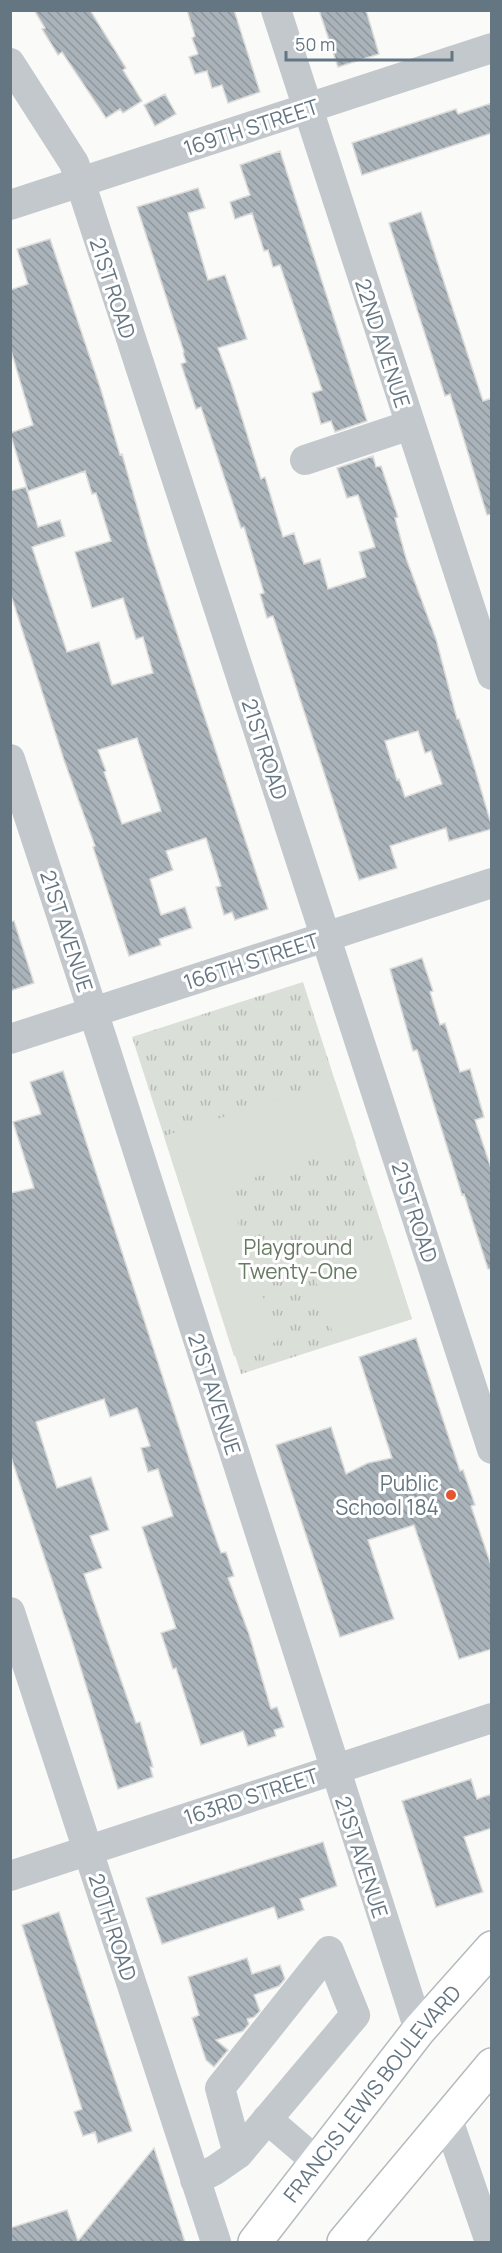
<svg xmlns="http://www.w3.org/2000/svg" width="502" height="2253" font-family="Manrope,sans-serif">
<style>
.grass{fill:url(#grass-tufts)}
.pitch{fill:#dadfd7}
.building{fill:url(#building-back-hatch);stroke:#dcdcda;stroke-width:1.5;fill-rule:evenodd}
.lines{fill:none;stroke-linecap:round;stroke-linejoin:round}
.major-casing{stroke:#b5babe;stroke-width:36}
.minor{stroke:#c3c8cc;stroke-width:30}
.major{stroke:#fff;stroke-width:33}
.poi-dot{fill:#e4572e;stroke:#fff;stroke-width:2}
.labels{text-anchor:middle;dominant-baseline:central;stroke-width:6;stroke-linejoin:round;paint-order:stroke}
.street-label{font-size:21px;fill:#657683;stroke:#fff}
.park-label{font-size:21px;fill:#687a64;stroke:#fff}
.poi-label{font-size:21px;fill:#657683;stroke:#fff;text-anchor:end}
</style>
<defs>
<pattern id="grass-tufts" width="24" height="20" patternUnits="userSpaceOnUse" patternTransform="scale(1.5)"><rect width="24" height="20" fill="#dadfd7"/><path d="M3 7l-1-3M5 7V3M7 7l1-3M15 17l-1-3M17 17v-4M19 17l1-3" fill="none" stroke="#b4b9b4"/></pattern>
<pattern id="building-back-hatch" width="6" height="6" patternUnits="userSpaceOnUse" patternTransform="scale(1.5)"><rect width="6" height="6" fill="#aab3b9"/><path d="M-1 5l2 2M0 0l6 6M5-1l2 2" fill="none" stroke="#8e969c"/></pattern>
</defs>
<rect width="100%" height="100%" fill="#fafaf8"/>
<path class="grass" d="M303,982L412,1319L241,1374L132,1037Z"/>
<path class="pitch" d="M335,1081L356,1144L226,1187L278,1341L234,1356L164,1136Z
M385,1235L412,1319L336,1343L309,1260Z"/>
<path class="building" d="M34,10H90L126,68L123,70L142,101L123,113L120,109L106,118L62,52L58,55L42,29L45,28Z
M187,10H234L260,92L228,103L222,85L212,88L207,71L195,74L189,57L198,54L192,38L195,36Z
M319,10H366L379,54L338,67Z
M165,94L176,114L155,126L144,105Z
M492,103V133L362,175L352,143L456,109L458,114Z
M280,151L367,421L335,432L331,421L321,424L315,403L312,393L322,390L280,265L273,267L268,250L264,251L252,213L235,219L230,202L250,195L240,165Z
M198,188L205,208L188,213L189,216L208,280L225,275L247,339L218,348L232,386L261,479L265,477L283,537L294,533L304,564L320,559L328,589L366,577L359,552L375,547L358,495L347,498L337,468L373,456L376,467L381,466L398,517L395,518L406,558L436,639L457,719H459L474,766L492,827V829L449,841L446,828L390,846L397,868L359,880L273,616L267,618L260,594L264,593L244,527L241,528L201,407L196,409L181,364L186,362L183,353L184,352L137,207ZM418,731L425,753L431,751L442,784L405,797L399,779L397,780L385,741Z
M421,212L483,401L492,398V514L487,515L450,394L445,396L389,223Z
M50,239L101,390L120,455L122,454L148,545L268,909L235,920L232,912L224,915L216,887L221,886L206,838L166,851L173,870L150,879L161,915L185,907L192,928L159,939L161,945L129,956L93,847L95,846L64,760L10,592V491L26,487L38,527L60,520L65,536L32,547L67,652L99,642L112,685L153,673L143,637L136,639L123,598L92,608L75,552L111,541L96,493L92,494L85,471L28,491L10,433L33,425L10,347V290L28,284L17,249ZM137,738L161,811L122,824L104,772L106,771L98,750Z
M14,921L34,983L10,991V922Z
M422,958L433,991L430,992L440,1025L445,1023L460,1072L470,1069L484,1117L475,1120L492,1171V1269H488L464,1194L462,1195L417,1050L413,1051L390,969Z
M63,1071L207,1513L221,1553L226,1552L234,1576L228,1578L249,1634L271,1709L277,1707L284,1727L274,1730L276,1736L248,1746L243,1731L201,1745L176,1668L173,1669L161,1633L176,1628L142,1527L173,1516L158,1469L148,1472L141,1448L150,1446L137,1408L110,1417L104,1399L36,1422L57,1488L91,1477L109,1530L90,1536L102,1568L84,1574L136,1723L140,1722L153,1767H150L153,1777L118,1789L72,1640L10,1454V1193L34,1188L13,1122L41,1114L30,1082Z
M416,1338L460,1471L463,1470L475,1505L471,1506L492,1568V1649L459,1659L414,1525L368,1540L394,1619L340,1637L276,1445L331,1427L346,1474L368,1463L392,1458L359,1357Z
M471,1779L477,1799L492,1794V1828L464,1837L483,1892L436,1907L402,1801Z
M323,1842L337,1886L300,1899L304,1910L278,1919L274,1907L162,1944L146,1898Z
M59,1912L132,2131L98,2143L95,2132L83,2136L74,2112L82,2109L22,1925Z
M247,1958L252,1974L280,1965L285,1979L279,1986L254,1995L260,2011L254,2017L247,2019L249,2024L243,2031L216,2040L228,2050L214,2067L206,2060L192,2018L199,2015L188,1977Z
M154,2148L185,2242H10V2228L67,2210L78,2241Z"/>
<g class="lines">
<defs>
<g id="major">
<path id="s1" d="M255,2242L419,2030L492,1948"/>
<path d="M344,2242L492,2065"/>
</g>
</defs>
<use href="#major" class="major-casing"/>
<path class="minor" d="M276,10L492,675
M10,63L74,163L492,1449
M10,205L492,48
M305,460L410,425
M10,759L103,1042L419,2030
M10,1039L492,883
M10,1612L216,2242
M10,1876L492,1718
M447,2117L490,2242
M267,2119L317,2162
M195,2180L215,2170L238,2154L355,2015L329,1951L220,2088L238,2154"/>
<use href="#major" class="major"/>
</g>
<circle class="poi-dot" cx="451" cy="1495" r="6"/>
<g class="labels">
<g class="street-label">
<text transform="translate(251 127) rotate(-18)">169TH STREET</text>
<text transform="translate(113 288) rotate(72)">21ST ROAD</text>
<text transform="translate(383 343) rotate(72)">22ND AVENUE</text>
<text transform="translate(265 749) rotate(72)">21ST ROAD</text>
<text transform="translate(67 931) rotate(72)">21ST AVENUE</text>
<text transform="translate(251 961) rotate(-18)">166TH STREET</text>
<text transform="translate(415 1212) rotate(72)">21ST ROAD</text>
<text transform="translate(215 1394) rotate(72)">21ST AVENUE</text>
<text transform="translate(251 1796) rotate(-18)">163RD STREET</text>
<text transform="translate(362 1857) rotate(72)">21ST AVENUE</text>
<text transform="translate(113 1927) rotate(72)">20TH ROAD</text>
<text stroke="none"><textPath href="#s1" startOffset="189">FRANCIS LEWIS BOULEVARD</textPath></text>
</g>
<g class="park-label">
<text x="298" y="1247">Playground<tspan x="298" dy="24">Twenty-One</tspan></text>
</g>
<g class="poi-label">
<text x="439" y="1483">Public<tspan x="439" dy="24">School 184</tspan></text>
</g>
</g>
<rect width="502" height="2253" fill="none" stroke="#657683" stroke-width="24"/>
<path d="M286 51v9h166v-9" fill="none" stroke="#657683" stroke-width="3"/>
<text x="295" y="51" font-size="18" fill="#657683" stroke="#ffffff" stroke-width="4.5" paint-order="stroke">50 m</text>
</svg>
